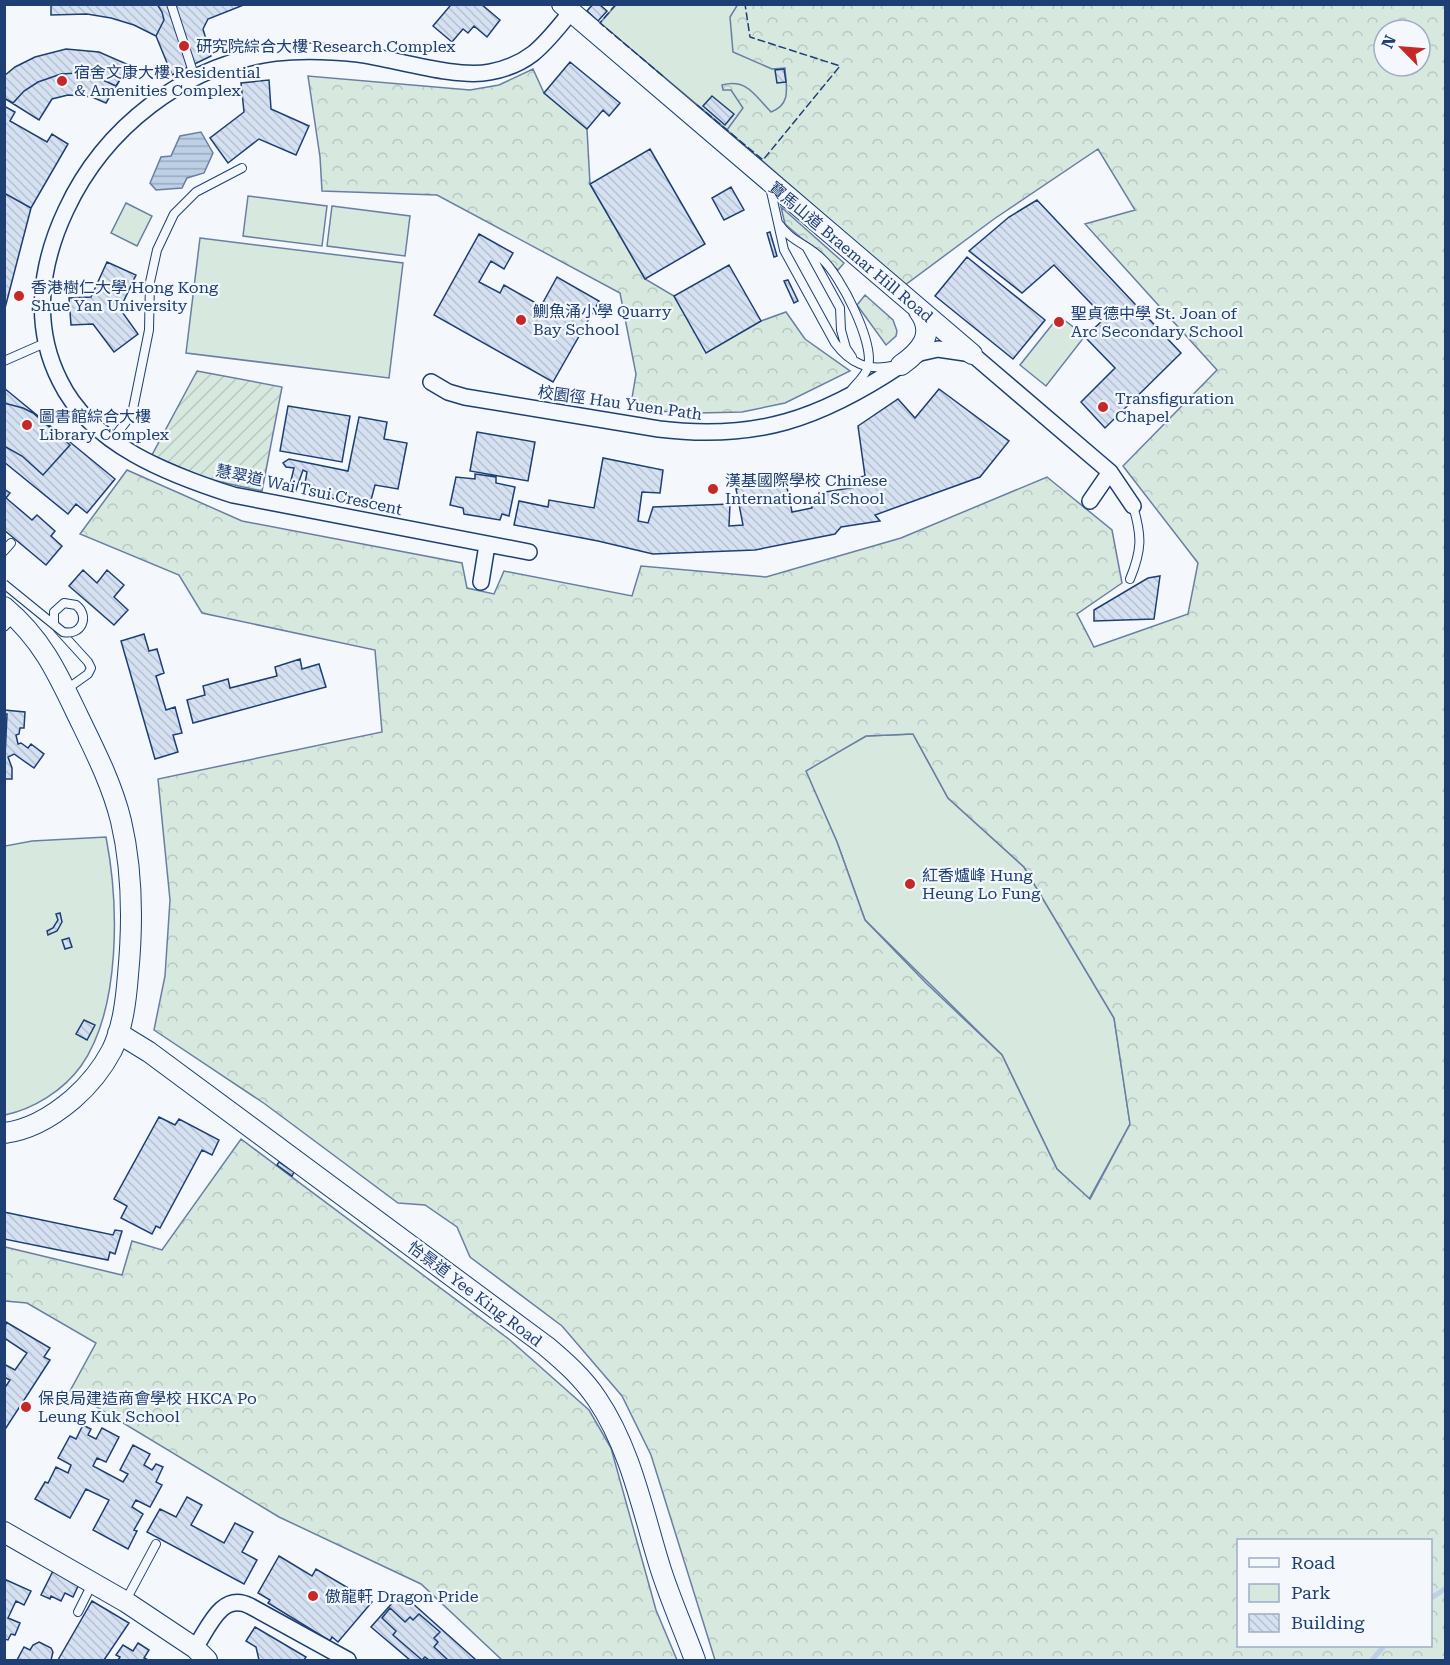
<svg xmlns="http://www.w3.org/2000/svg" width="1450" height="1665" font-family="'Roboto Serif','Noto Sans TC',serif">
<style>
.green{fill:#d7e8df;stroke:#687fa3;stroke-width:1.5}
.forest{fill:url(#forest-crowns);stroke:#687fa3;stroke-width:1.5;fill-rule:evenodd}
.garden{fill:url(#garden-furrows);stroke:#687fa3;stroke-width:1.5}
.water{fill:url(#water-rules);stroke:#687fa3;stroke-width:1.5}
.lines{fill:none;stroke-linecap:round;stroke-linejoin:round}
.stream{stroke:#bed0e5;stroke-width:5}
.building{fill:url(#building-back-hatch);stroke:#1d3f73;stroke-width:1.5}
.service-casing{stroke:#1d3f73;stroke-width:10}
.minor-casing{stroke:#1d3f73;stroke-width:18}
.tertiary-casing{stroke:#1d3f73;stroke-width:22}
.service{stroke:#f4f7fb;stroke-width:8}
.minor{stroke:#f4f7fb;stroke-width:15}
.tertiary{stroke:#f4f7fb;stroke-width:20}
.service-bridge-casing{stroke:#1d3f73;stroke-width:10;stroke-linecap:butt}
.service-bridge{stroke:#f4f7fb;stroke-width:8}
.fence{stroke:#1d3f73;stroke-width:1.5;stroke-dasharray:8 3;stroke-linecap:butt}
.poi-dot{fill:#c62828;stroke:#f4f7fb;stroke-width:2}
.labels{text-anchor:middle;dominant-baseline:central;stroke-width:4.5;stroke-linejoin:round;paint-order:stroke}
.poi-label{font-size:16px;fill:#1d3f73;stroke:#f4f7fb;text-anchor:start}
.street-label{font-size:16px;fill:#1d3f73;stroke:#f4f7fb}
</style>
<defs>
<pattern id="forest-crowns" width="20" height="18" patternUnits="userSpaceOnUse" patternTransform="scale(1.5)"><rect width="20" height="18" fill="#d7e8df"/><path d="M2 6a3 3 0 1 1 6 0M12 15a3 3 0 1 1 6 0" fill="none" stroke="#b8c8c3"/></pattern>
<pattern id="garden-furrows" width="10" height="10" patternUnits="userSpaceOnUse" patternTransform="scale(1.5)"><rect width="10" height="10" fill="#d7e8df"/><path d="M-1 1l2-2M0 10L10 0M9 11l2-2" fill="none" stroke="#b8c8c3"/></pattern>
<pattern id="water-rules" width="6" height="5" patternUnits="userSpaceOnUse" patternTransform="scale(1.5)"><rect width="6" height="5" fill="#bed0e5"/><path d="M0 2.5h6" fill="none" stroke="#9aaabe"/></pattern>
<pattern id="building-back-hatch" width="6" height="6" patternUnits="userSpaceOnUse" patternTransform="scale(1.5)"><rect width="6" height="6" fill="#d5e0f0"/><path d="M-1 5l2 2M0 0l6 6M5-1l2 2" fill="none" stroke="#b6c1d1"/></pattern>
</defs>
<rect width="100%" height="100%" fill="#f4f7fb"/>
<path class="green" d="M616,5H745L840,66L763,160L600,23Z
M248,196L327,206L322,246L243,236Z
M126,203L152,216L137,246L111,233Z
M332,206L410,216L405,256L327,246Z
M200,238L403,263L389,378L186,353Z
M1059,316L1085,336L1046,386L1020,365Z
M913,734L948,798L1024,867L1114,1018L1130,1124L1089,1199L1057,1169L1002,1055L865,920L837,842L805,770L866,736Z
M106,837C119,904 121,1009 81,1066C63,1091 33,1109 5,1115V846L32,841Z"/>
<path class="forest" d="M738,4L1445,5V1660H715L651,1455L622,1396L562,1326L470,1257L457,1227L425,1205L398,1203L265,1104L154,1030L165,976L170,900L158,779L382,732L375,650L202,613L179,575L80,534L127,470L242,521L462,563L467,588L494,594L504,571L632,596L641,566L766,577L901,538L1047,477L1112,530L1122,583L1077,614L1094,647L1188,614L1198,563L1123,466L1217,370L1085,224L1135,210L1098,149L994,219L905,285L727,130L743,108L731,90H723L722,85C747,78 755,96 771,112C792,104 786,87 785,68L772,69L733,52L730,17ZM1384,30H1420V66H1384ZM913,734L948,798L1024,867L1114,1018L1130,1124L1090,1199L1057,1169L1002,1055L926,983L865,920L837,842L806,771L866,736ZM1238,1540H1430V1646H1238Z
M533,69L544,93L587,129L590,184L645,279L674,296L707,352L761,321L786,312L805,339L850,371L785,403L742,412L698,413L630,410L636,374L620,293L437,195L322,191L320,157L308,76L470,90L499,85Z
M781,207L844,263L838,270L785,224Z
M865,295L893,320L897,331L896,336L886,345L857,305Z
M241,1139L510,1340L589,1410L611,1448L656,1610L677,1660H502L421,1584L279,1517L70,1391L96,1343L27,1303L5,1301V1247L122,1275L132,1241L162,1250Z"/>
<path class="garden" d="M197,371L282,387L262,491L207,479L152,455Z"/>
<path class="water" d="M201,132L213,153L204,173L187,178L182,188L156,190L150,183L161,157L171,156L180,136Z"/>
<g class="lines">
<path class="stream" d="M1430,1599L1446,1588
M1372,1660L1384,1646"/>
</g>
<path class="building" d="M51,4H246L208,19L203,29L211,56L172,75L156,36L134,25L111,18L87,14L51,15Z
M51,4H157L162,12L164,20L156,36L134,25L111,18L87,14L51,15Z
M449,4H481L500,20L487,37L474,26L468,33L463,29L452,42L433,26L450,6Z
M593,4H599L607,11L598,21L587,11Z
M66,49L99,52L129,65L116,86L94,76L78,73L61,74L38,82L24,91L13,103L4,98V76L15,67L35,57Z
M66,49L99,52L129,65L106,103L92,97L84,96L68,95L52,99L39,120L4,98V76L15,67L35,57Z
M570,62L620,103L609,116L603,110L587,129L544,93Z
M784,69L786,82L777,83L775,70Z
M269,80L271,109L309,126L296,155L259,139L228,163L210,138L244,112L241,83Z
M712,96L734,114L725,125L703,106Z
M4,106L15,112L10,121L47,142L52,134L68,144L31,208L4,193Z
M650,149L705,244L645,279L590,184Z
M731,187L744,210L724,220L712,198Z
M4,193L31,208L4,312Z
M1037,200L1181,353L1105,428L1081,402L1115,368L1085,337L1105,318L1054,265L1022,293L969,251L1009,217Z
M770,232L777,256L774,257L767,233Z
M479,234L513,253L504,269L491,261L479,282L500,293L504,285L541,306L557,277L599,301L553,382L434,315Z
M967,257L1045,320L1013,359L935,296Z
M107,262L136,275L120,309L138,334L114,352L93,324L71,325L69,298L91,297Z
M729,265L761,321L706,353L674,296Z
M788,280L798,301L794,303L784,281Z
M4,388L115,479L87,513L76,504L68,514L4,462Z
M939,389L1009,441L980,477L875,515L880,521L841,527L835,534L755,550L653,554L598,541L514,525L519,501L548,507L549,500L594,508L603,458L663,470L660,493L642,492L638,521L648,523L653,507L730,504L729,526L743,525L736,489L786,482L792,512L812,508L811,503H819V493L857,487L855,478L865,476L858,426L898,399L915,418Z
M4,403L23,408L33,413L70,445L43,475L22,456L4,446Z
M288,406L350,416L342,462L280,451Z
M359,417L387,422L384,439L407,443L398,489L375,485L370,504L303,494L307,472L303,470L295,493H292L289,489L294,468L286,467L283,463L289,459L348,471Z
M477,432L535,442L528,481L470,471Z
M475,474L496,477V483L515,487L509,516L502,514L500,520L464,514L463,508L450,505L456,477L475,479Z
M4,489L10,493L6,498L32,520L37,515L55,531L51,536L62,546L46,565L4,530Z
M83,570L97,583L107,570L124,585L114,597L128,610L114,625L69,586Z
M1160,576L1154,619L1094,621V610L1148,578Z
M144,634L149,651L157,649L164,673L156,676L166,710L175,707L182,733L173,735L178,752L155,759L121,641Z
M300,659L302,669L319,664L326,687L193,723L187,700L205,695L203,686L228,679L230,688L277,676L275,667Z
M4,710L25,712L24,728H20L19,734L16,735L18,744L21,743L28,748L31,744L44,754L34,768L14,754L8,757L12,768V779H4L7,714H4Z
M60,913L62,922L57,931L48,935L47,931L53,928L58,920L56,914Z
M69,938L72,947L65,949L62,940Z
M84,1020L95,1025L87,1040L76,1034Z
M159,1117L175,1125L179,1119L219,1140L212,1155L202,1150L160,1228L156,1226L152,1234L121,1218L127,1206L114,1199Z
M279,1162L294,1172L292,1176L277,1165Z
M4,1212L113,1235L115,1230L122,1231L115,1254L110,1252L108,1260L4,1239Z
M6,1322L50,1348L44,1357L50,1360L4,1431V1389L10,1380L4,1377V1364L15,1370L27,1353L4,1338Z
M83,1425L91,1429L88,1435L96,1439L102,1428L119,1437L106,1462L97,1458L93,1466L123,1482L128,1474L120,1470L133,1445L150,1454L144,1465L152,1470L156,1464L163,1467L156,1482L162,1485L150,1507L136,1500L132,1507L143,1514L134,1530L137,1531L128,1549L93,1530L109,1500L86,1489L70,1518L35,1499L45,1482L48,1483L56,1467L68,1473L71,1465L58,1458L70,1436L76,1439Z
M187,1497L202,1505L191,1525L224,1543L235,1523L253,1532L242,1552L257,1560L244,1584L147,1532L160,1509L176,1517Z
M279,1556L312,1576L316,1569L372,1602L338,1642L332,1637L330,1641L268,1603L270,1600L258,1593Z
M53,1571L79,1584L73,1597L65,1593L61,1601L51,1596L50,1599L41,1595Z
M4,1579L31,1591L24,1605L16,1601L8,1618L20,1623L15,1635L11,1634L8,1640L4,1639Z
M401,1593L476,1660H410L371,1627Z
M92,1601L129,1623L104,1660H58Z
M390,1608L405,1622L410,1617L413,1620L419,1614L440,1632L434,1638L438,1642L434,1647L448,1660H429L425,1657L422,1660L393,1635L396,1631L382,1618Z
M255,1627L306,1657L304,1660H259L256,1647L246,1641Z
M39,1642L51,1648L53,1652L51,1660H17L24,1647L30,1650L33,1645Z
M138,1643L149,1650L144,1658L148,1660H118L120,1657L116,1655L123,1645L133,1651Z"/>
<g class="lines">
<defs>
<path id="service" d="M171,4L195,78
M770,187L784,250L835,343C850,363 867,371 892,366
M779,224C790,241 809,245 822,259C840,275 875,343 868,367C865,376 858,382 852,389
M807,248L840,308L841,330L846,348L852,357
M4,361L45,343
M112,440L132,414L149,330L150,282L157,250L174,214L196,192L242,168
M4,551L11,543
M1130,579C1142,550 1142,536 1133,506
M4,627L14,617
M58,629L88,662L91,668L88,674L67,689
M126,1600L156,1544
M78,1612L92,1584"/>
<path id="minor" d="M912,357L920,353L938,349L972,354L1110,472L1133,506
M431,382L448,392L465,397L659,429C756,441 820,419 901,365
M1090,501L1110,472
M529,552L233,495C170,475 91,445 60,381C32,326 40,265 66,210C104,128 184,65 275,53C302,50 330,51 358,54C395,59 456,79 490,72C532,64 545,43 571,12
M481,582L487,545
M195,1648C208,1629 221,1591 250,1606L348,1660"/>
<path id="tertiary" d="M562,4L972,354
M901,365C921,351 936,334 919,311
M4,607C42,639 57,672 78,716C94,749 112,784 121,821C133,872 133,923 128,975C126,1000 123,1027 112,1050C102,1069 89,1085 73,1099C53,1116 31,1130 4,1133
M118,1033L149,1052L546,1346C565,1362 583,1378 597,1399C631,1449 643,1513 661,1570C671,1601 684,1630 695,1660
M4,1532L126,1602L195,1648L207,1660"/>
</defs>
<use href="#service" class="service-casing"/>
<use href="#minor" class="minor-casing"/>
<use href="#tertiary" class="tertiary-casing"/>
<use href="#service" class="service"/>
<use href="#minor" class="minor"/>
<use href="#tertiary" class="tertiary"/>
<defs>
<path id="service-bridge" d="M4,584L63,632C82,636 90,616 76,605L64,603L54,612V623"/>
</defs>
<use href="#service-bridge" class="service-bridge-casing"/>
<use href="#service-bridge" class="service-bridge"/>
<path class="fence" d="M616,4L600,23L664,77
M697,105L763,160L840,66L750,37L745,4"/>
</g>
<g class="poi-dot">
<circle cx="184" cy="46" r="6"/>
<circle cx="62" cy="81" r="6"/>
<circle cx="19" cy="296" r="6"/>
<circle cx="521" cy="320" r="6"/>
<circle cx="1059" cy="322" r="6"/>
<circle cx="1103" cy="407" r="6"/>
<circle cx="27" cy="425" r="6"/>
<circle cx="713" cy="489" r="6"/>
<circle cx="910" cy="884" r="6"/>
<circle cx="26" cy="1407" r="6"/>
<circle cx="313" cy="1596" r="6"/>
</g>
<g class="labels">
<g class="poi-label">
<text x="196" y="46">研究院綜合大樓 Research Complex</text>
<text x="74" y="72">宿舍文康大樓 Residential<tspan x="74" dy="18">&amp; Amenities Complex</tspan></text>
<text x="31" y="287">香港樹仁大學 Hong Kong<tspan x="31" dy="18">Shue Yan University</tspan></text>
<text x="533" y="311">鰂魚涌小學 Quarry<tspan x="533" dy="18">Bay School</tspan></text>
<text x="1071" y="313">聖貞德中學 St. Joan of<tspan x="1071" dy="18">Arc Secondary School</tspan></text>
<text x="1115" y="398">Transfiguration<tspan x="1115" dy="18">Chapel</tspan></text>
<text x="39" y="416">圖書館綜合大樓<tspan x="39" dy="18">Library Complex</tspan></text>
<text x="725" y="480">漢基國際學校 Chinese<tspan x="725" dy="18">International School</tspan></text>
<text x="922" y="875">紅香爐峰 Hung<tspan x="922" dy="18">Heung Lo Fung</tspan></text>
<text x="38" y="1398">保良局建造商會學校 HKCA Po<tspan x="38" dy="18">Leung Kuk School</tspan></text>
<text x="325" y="1596">傲龍軒 Dragon Pride</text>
</g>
<g class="street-label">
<text transform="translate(851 252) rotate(40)">寶馬山道 Braemar Hill Road</text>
<text transform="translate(620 403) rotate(8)">校園徑 Hau Yuen Path</text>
<text transform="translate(309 490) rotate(12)">慧翠道 Wai Tsui Crescent</text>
<text transform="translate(475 1294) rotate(37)">怡景道 Yee King Road</text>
</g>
</g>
<rect width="1450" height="1665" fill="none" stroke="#1d3f73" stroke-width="12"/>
<rect x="1237" y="1539" width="195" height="108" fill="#f4f7fb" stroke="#9eadc5" stroke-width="1.5"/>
<rect x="1249" y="1558" width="30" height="9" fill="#f4f7fb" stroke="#9eadc5" stroke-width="1.5"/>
<text x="1291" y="1569" font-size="18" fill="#1d3f73">Road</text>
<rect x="1249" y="1584" width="30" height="18" fill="#d7e8df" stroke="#9eadc5" stroke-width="1.5"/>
<text x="1291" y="1599" font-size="18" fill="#1d3f73">Park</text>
<rect x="1249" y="1614" width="30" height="18" fill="url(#building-back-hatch)" stroke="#9eadc5" stroke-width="1.5"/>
<text x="1291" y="1629" font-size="18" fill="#1d3f73">Building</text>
<g transform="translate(1402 48) rotate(295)"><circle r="28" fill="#f4f7fb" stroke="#9eadc5" stroke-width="1.5"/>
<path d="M0-4.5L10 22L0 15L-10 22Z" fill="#c62828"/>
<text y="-9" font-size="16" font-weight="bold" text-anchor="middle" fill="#1d3f73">N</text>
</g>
</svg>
